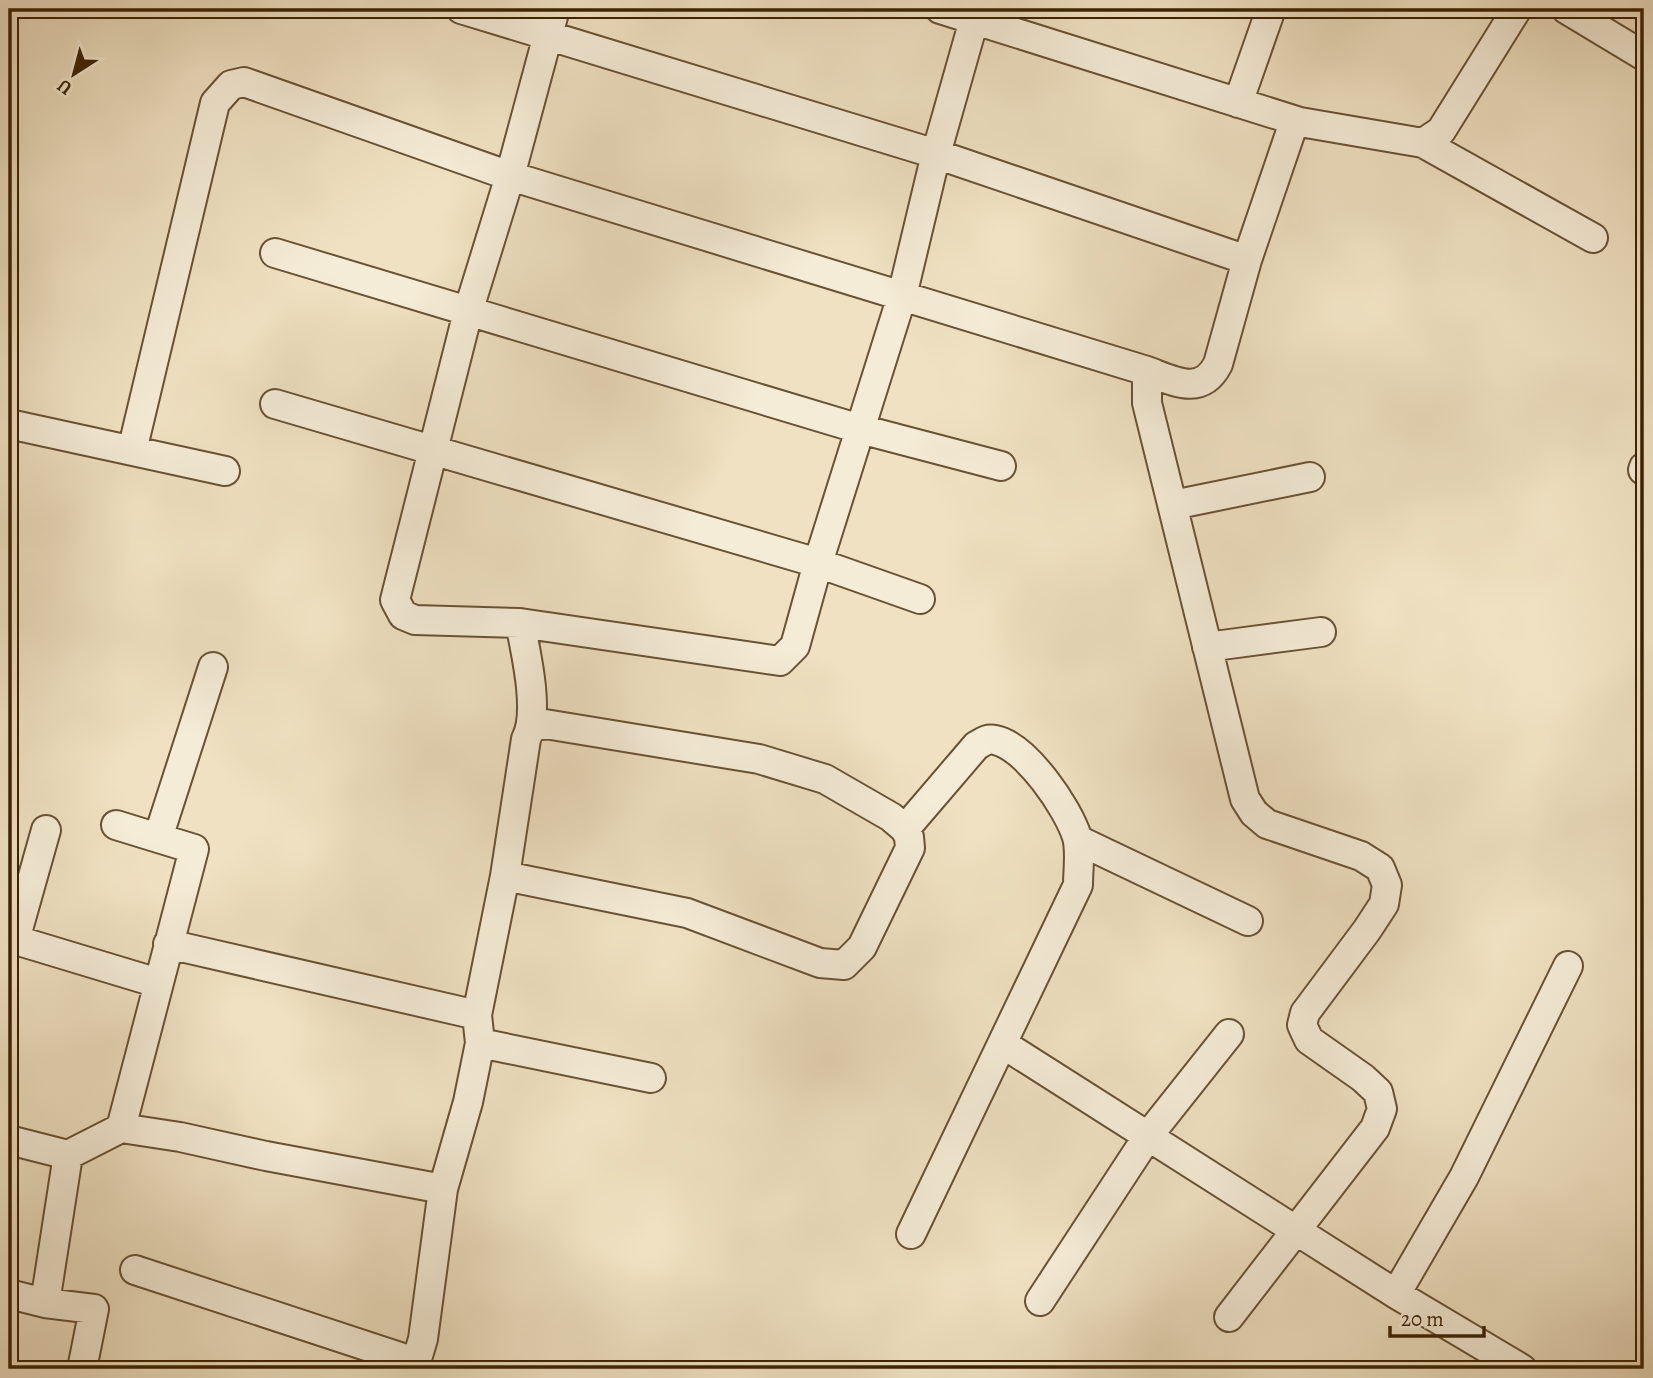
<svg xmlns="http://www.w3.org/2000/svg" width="1653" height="1378" font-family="Alegreya,serif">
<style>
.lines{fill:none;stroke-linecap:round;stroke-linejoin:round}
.street-casing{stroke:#695233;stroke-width:32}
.street{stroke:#f5ecd7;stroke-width:28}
</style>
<rect width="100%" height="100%" fill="#efe1c2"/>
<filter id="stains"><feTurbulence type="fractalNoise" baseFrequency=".00286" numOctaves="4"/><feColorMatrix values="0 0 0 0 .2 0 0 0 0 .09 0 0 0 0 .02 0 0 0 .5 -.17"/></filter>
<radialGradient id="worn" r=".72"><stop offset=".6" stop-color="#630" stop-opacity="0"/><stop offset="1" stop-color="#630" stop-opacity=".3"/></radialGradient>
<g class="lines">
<defs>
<path id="street" d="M461,9L936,154L1247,260
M940,9L1300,122
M1566,9L1644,56
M1238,103L1271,9
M1423,143L1593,238
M275,253L860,429L1001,466
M275,404L818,563L920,599
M9,424L225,471
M132,451L215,103L231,85L244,82L510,176L1147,371
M1643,470L1644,467
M1173,505L1310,477
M520,623L780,661L795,646L818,563L902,296L936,154L974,20
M1207,647L1321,632
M905,829L976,746C983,742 987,738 995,740C1026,746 1068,808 1077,837C1081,852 1078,869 1078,885L911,1234
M158,838L213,667
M1078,840L1248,921
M505,876L687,913L820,963L844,965L862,947L910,848L909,837L905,829L891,817L825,779L759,759L545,724L533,727
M9,938L158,983
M15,940L46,830
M168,944L477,1015
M480,1043L651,1078
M1003,1044L1396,1294L1522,1369
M121,1128L180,1137L266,1156L443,1189
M9,1140L68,1155
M135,1270L415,1362
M9,1294L45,1303L94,1309L82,1369
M1396,1294L1464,1177L1568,966
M1040,1301L1148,1136L1229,1034
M45,1303L68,1155L121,1128L194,849L116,825
M1229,1317L1375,1128L1382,1109L1378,1092L1363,1078L1309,1040L1302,1025L1305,1013L1367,930L1384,904L1387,885L1380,868L1361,856L1267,824L1254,813L1245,799L1147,403V371C1174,381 1201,397 1218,364L1247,260L1292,128L1300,122L1423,143L1441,131L1517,9
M414,1369L423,1339L443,1189L468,1102L480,1043L477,1015L505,876L526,739C540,713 526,653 520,623L415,620L403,615L395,600L468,312L510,176L555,9"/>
</defs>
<use href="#street" class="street-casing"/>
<use href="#street" class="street"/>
</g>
<rect width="1653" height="1378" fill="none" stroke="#efe1c2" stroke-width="35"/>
<rect x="10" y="10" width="1632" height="1357" fill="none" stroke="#3c2303" stroke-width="3.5"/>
<rect x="18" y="18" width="1618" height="1343" fill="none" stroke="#3c2303" stroke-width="2"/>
<g transform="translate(74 74) rotate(216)" stroke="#f5ecd7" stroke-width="5" paint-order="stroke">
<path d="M0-5L12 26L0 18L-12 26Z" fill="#3c2303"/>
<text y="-10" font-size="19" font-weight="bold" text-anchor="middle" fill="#3c2303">U</text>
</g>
<path d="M1390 1326v10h94v-10" fill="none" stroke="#3c2303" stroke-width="3.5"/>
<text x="1401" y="1326" font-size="21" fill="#3c2303" stroke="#f5ecd7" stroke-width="5" paint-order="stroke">20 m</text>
<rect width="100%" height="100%" filter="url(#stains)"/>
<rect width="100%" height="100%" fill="url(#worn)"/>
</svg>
